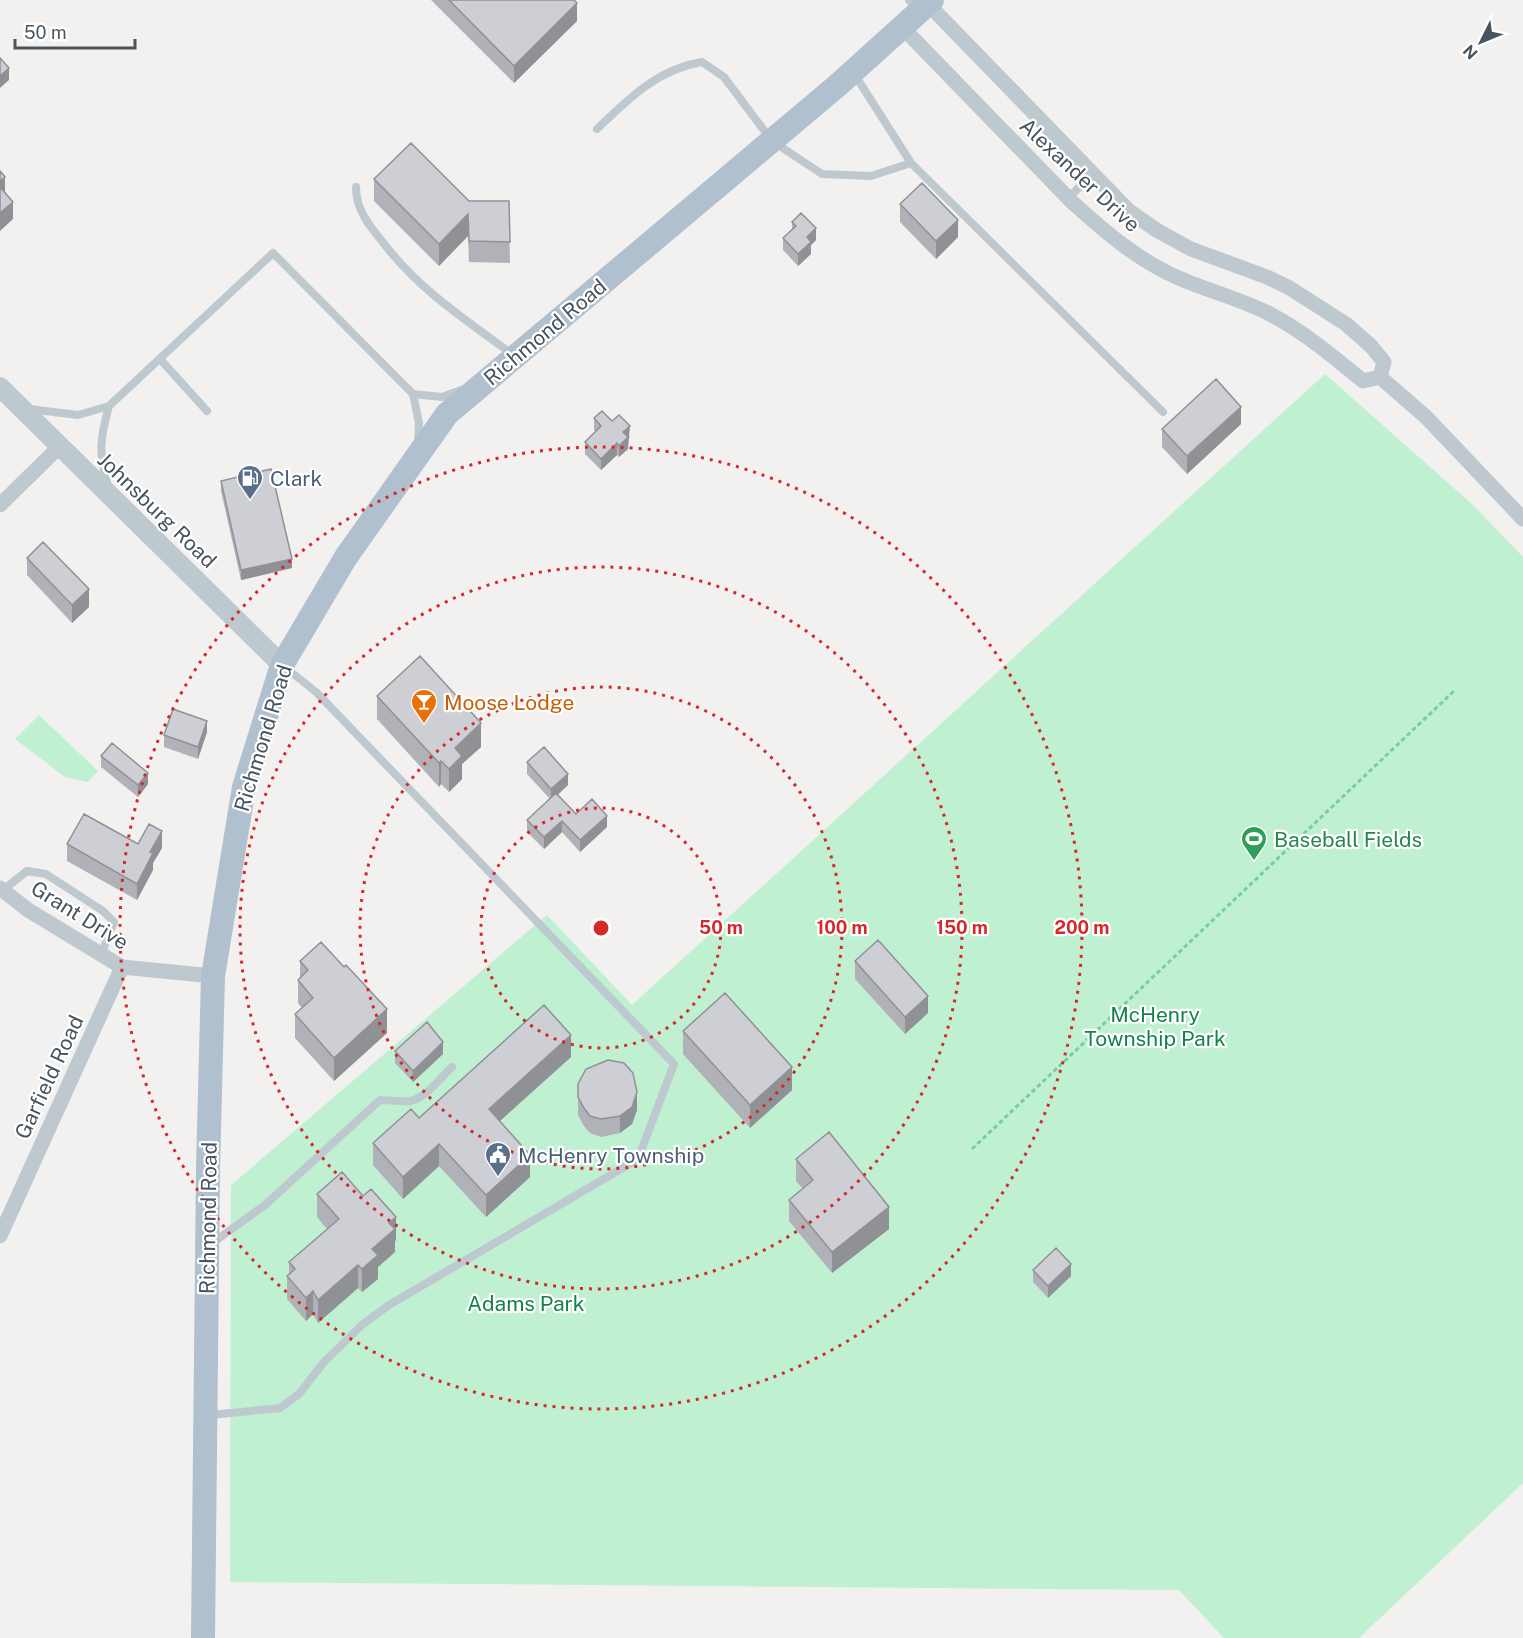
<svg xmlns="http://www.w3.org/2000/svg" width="1523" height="1638" font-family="'Public Sans',sans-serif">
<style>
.green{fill:#bff0d1}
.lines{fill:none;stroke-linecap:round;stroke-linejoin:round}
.path{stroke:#76cfa2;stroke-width:3;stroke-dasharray:4.5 3;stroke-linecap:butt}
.service{stroke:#bec8cf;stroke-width:8}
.minor{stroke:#bec8cf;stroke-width:15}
.tertiary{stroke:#bec8cf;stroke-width:20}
.primary{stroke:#b0c0cf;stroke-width:24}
.wall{fill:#b0b2b7}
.shaded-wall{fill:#909195}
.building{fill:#cdcfd5;stroke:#909195;stroke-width:1.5}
.ring{fill:none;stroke:#d62828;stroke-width:3;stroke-dasharray:3 6}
.labels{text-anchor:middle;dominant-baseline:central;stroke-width:4.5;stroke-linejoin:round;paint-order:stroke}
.street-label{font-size:21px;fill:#48545e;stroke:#fff}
.service-label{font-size:21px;fill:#4e5e75;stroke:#fff;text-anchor:start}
.food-label{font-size:21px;fill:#c56008;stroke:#fff;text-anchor:start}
.leisure-label{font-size:21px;fill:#27864d;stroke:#fff;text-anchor:start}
.park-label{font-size:21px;fill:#16824b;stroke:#fff}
.centre{fill:#d62828;stroke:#fff;stroke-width:3}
.ring-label{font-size:18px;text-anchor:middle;font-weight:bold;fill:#d62828;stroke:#fff;stroke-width:4.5;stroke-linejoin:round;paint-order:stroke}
</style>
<rect width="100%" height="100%" fill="#f3f0f0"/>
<path class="green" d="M1325,374L1473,505L1523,557V1483L1359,1638H1224L1179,1590L230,1582L231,1185L547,915L632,1005Z
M39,715L98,771L88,782L65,777L15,739Z"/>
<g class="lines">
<path class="path" d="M972,1149L1454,691"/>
<path class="service" d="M909,0L918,10
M855,75L911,163L1163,412
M597,129C628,99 658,69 702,62L724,77L772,141L822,174L871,176L911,163
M356,187C356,209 368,224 381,240C418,289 463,318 512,354
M1068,198L1093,174
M160,359L207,411
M413,394L442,397L461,390
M29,409L78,415L109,406L273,253L413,394L419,423L418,442
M108,486C98,453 100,439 109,406
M3,890L27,871L46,874L103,911L114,922L101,955
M211,1244L265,1205L380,1100C389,1100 403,1102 410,1101C426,1098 440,1078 452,1067
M210,1415L280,1408L299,1394L324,1362L362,1325L389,1305L638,1159L674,1064L316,692L286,668"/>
<path class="minor" d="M928,4L1129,211L1158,231L1191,249L1267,277L1288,287L1346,324L1371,346L1384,362L1380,377
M902,27L1072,202C1103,230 1134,257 1172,275C1204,290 1239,298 1270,314C1304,332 1334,357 1363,381L1380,377
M1380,377L1426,417L1523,519
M0,505L59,447
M0,888L28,910L122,967L213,976
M0,1236L122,967"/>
<path class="tertiary" d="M0,387L282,665"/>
<path class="primary" d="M203,1638L208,1169L213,976L244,787L282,665L346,557L447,414L838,85L932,0"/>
</g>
<path class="wall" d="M431,0H574L577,21L514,83Z
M374,179L469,201H509L510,263L469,262L468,236L439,266L374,201Z
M900,204L958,237L936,259L900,222Z
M792,222L816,240L811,245V254L798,266L783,250V238L792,229Z
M594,418L630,437L628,439V449L619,457L617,455L601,470L585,454V442L596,432L594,430Z
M1241,424L1187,474L1162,447V429Z
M221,481L292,568L241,580L221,491Z
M27,558L89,607L72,623L27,575Z
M377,696L481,747L462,764V779L449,792L441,784L439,787L377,719Z
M207,732L198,759L164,747V735Z
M101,756L148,784L138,797L101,767Z
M527,762L568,785L558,795L576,814L607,827L580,852L562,832L544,849L527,832V820L550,799L527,774Z
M67,844H138L162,848L153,863V870L137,900L67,861Z
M300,961L387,1033L334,1081L295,1038V1014L302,1008L298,1003V980L300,979Z
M855,961L928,1013L905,1034L855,979Z
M683,1031L792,1090L750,1128L683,1054Z
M395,1051L443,1054L413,1082L395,1063Z
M571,1057L499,1121L530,1177L486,1217L439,1166L403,1199L373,1165V1143L419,1118Z
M578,1084L637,1110L632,1124L620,1133L601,1137L590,1133L584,1126L578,1115Z
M796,1159L889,1229L832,1273L789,1221V1200L803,1189L796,1181Z
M317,1194L363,1196L396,1240L395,1241V1252L378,1267V1279L362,1292L358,1288L318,1323L313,1314L306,1321L287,1299V1276L289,1274V1262L327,1229L317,1217Z
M1033,1270L1071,1276L1048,1298L1033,1282Z"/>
<path class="shaded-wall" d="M577,3V21L514,83V66Z
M9,68V80L0,88V76Z
M5,177V194L0,199V181Z
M13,202V219L0,231V213Z
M468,214V236L439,266V244Z
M958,220V237L936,259V241Z
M816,228V240L811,245V254L798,266V254L807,237Z
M1241,407V424L1187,474V456Z
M630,426L628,449L619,457V446L623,432Z
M617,443V455L601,470V459Z
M292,559V568L241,580V570Z
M89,589V607L72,623V605Z
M207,721V732L198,759V747Z
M481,723V747L462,764V779L449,792V769L455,748Z
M441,761V784L439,787V763Z
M148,773V784L138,797V785Z
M568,774V785L551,800V789Z
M607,816V827L580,852V840Z
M562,821V832L544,849V837Z
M162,831V848L153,863V870L137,900V884L150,852Z
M928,996V1013L905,1034V1017Z
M387,1009V1033L334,1081V1058Z
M571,1035V1057L489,1131V1109Z
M443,1042V1054L413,1082V1071Z
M792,1067V1090L750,1128V1105Z
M637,1092V1110L632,1124L620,1133V1116Z
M439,1144V1166L403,1199V1177Z
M530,1155V1177L486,1217V1195Z
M889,1207V1229L832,1273V1252Z
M396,1217V1240L395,1241V1252L378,1267V1279L362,1292V1269L372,1249L389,1223Z
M1071,1264V1276L1048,1298V1286Z
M358,1265V1288L318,1323V1300Z
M313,1291V1314L306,1321V1298Z"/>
<path class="building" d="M449,0H574L577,3L514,66Z
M0,58L9,68L0,76Z
M411,143L469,201H509L510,242L469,241L468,214L439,244L374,179Z
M0,171L5,177L0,181Z
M922,183L958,220L936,241L900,204Z
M0,187L13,202L0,213Z
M801,213L816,228L807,237L811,242L798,254L783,238L796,226L792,222Z
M1216,379L1241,407L1187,456L1162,429Z
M602,411L612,421L619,415L630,426L623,432L628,437L619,446L617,443L601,459L585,442L601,426L594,418Z
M271,469L292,559L241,570L221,481Z
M43,542L89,589L72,605L27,558Z
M420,656L481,723L455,748L462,756L449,769L441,761L439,763L377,696Z
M173,709L207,721L198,747L164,735Z
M112,743L148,773L138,785L101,756Z
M544,747L568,774L551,789L527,762Z
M556,793L576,814L592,799L607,816L580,840L562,821L544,837L527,820Z
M84,814L138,844L149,824L162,831L150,852L153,853L137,884L67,844Z
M878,940L928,996L905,1017L855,961Z
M321,942L344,967L346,965L387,1009L334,1058L295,1014L313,998L298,980L308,970L300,961Z
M725,993L792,1067L750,1105L683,1031Z
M544,1005L571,1035L489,1109L530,1155L486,1195L439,1144L403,1177L373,1143L411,1109L419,1118Z
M427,1022L443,1042L413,1071L395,1051Z
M608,1060L624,1063L633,1073L637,1092L632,1107L620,1116L601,1119L590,1116L584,1108L578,1097V1084L586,1069Z
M829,1132L889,1207L832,1252L789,1200L813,1180L796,1159Z
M342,1172L363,1196L371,1189L396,1217L389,1223L395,1229L372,1249L378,1255L362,1269L358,1265L318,1300L313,1291L306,1298L287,1276L295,1269L289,1262L339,1219L317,1194Z
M1056,1248L1071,1264L1048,1286L1033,1270Z"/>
<g class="ring">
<circle cx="601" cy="928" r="120"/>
<circle cx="601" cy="928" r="241"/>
<circle cx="601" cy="928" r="361"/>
<circle cx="601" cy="928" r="481"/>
</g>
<defs>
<symbol id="fuel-pin" viewBox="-11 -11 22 30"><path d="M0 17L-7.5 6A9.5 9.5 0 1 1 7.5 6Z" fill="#5c6f8a" stroke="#fff"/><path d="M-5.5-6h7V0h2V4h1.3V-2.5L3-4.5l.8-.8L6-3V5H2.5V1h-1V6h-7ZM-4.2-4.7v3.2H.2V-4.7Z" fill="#fff"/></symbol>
<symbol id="bar-pin" viewBox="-11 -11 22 30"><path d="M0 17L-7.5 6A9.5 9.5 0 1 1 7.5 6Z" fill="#e8710a" stroke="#fff"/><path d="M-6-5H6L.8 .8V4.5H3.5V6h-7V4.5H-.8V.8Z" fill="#fff"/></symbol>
<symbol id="stadium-pin" viewBox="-11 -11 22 30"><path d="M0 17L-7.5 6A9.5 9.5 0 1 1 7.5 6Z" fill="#2e9e5b" stroke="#fff"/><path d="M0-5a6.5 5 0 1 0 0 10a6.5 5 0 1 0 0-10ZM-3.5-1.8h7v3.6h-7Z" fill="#fff"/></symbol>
<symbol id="civic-pin" viewBox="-11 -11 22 30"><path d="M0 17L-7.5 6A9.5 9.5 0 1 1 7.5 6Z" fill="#5c6f8a" stroke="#fff"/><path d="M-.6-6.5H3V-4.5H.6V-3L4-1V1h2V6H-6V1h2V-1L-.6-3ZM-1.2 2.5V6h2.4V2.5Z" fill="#fff"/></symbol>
</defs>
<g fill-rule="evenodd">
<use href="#fuel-pin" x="235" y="463" width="30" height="40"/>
<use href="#bar-pin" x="409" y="687" width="30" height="40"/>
<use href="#stadium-pin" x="1239" y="824" width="30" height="40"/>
<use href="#civic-pin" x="483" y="1140" width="30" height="40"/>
</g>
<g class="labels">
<g class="street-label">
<text transform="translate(1080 175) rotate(43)">Alexander Drive</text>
<text transform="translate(545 332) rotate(-40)">Richmond Road</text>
<text transform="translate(157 510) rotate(44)">Johnsburg Road</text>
<text transform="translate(263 738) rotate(-73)">Richmond Road</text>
<text transform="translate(80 915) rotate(32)">Grant Drive</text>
<text transform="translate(49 1077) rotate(-65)">Garfield Road</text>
<text transform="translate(208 1218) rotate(-89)">Richmond Road</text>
</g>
<g class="service-label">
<text x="270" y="478">Clark</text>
<text x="518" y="1155">McHenry Township</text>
</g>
<g class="food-label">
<text x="444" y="702">Moose Lodge</text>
</g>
<g class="leisure-label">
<text x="1274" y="839">Baseball Fields</text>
</g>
<g class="park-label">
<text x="1155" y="1014">McHenry<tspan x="1155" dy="24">Township Park</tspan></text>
<text x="526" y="1303">Adams Park</text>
</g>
</g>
<circle cx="601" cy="928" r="9" class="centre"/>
<g class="ring-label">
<text x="721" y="934">50 m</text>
<text x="842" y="934">100 m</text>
<text x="962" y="934">150 m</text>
<text x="1082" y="934">200 m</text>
</g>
<g transform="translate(1481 42) rotate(227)" stroke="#ffffff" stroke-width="4.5" paint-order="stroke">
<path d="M0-4.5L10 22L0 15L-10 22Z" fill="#48545e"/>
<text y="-9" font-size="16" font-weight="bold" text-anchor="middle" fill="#48545e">N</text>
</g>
<path d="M15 39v9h120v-9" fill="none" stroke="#48545e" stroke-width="3"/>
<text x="24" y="39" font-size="18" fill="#48545e" stroke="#ffffff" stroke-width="4.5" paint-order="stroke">50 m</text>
</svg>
